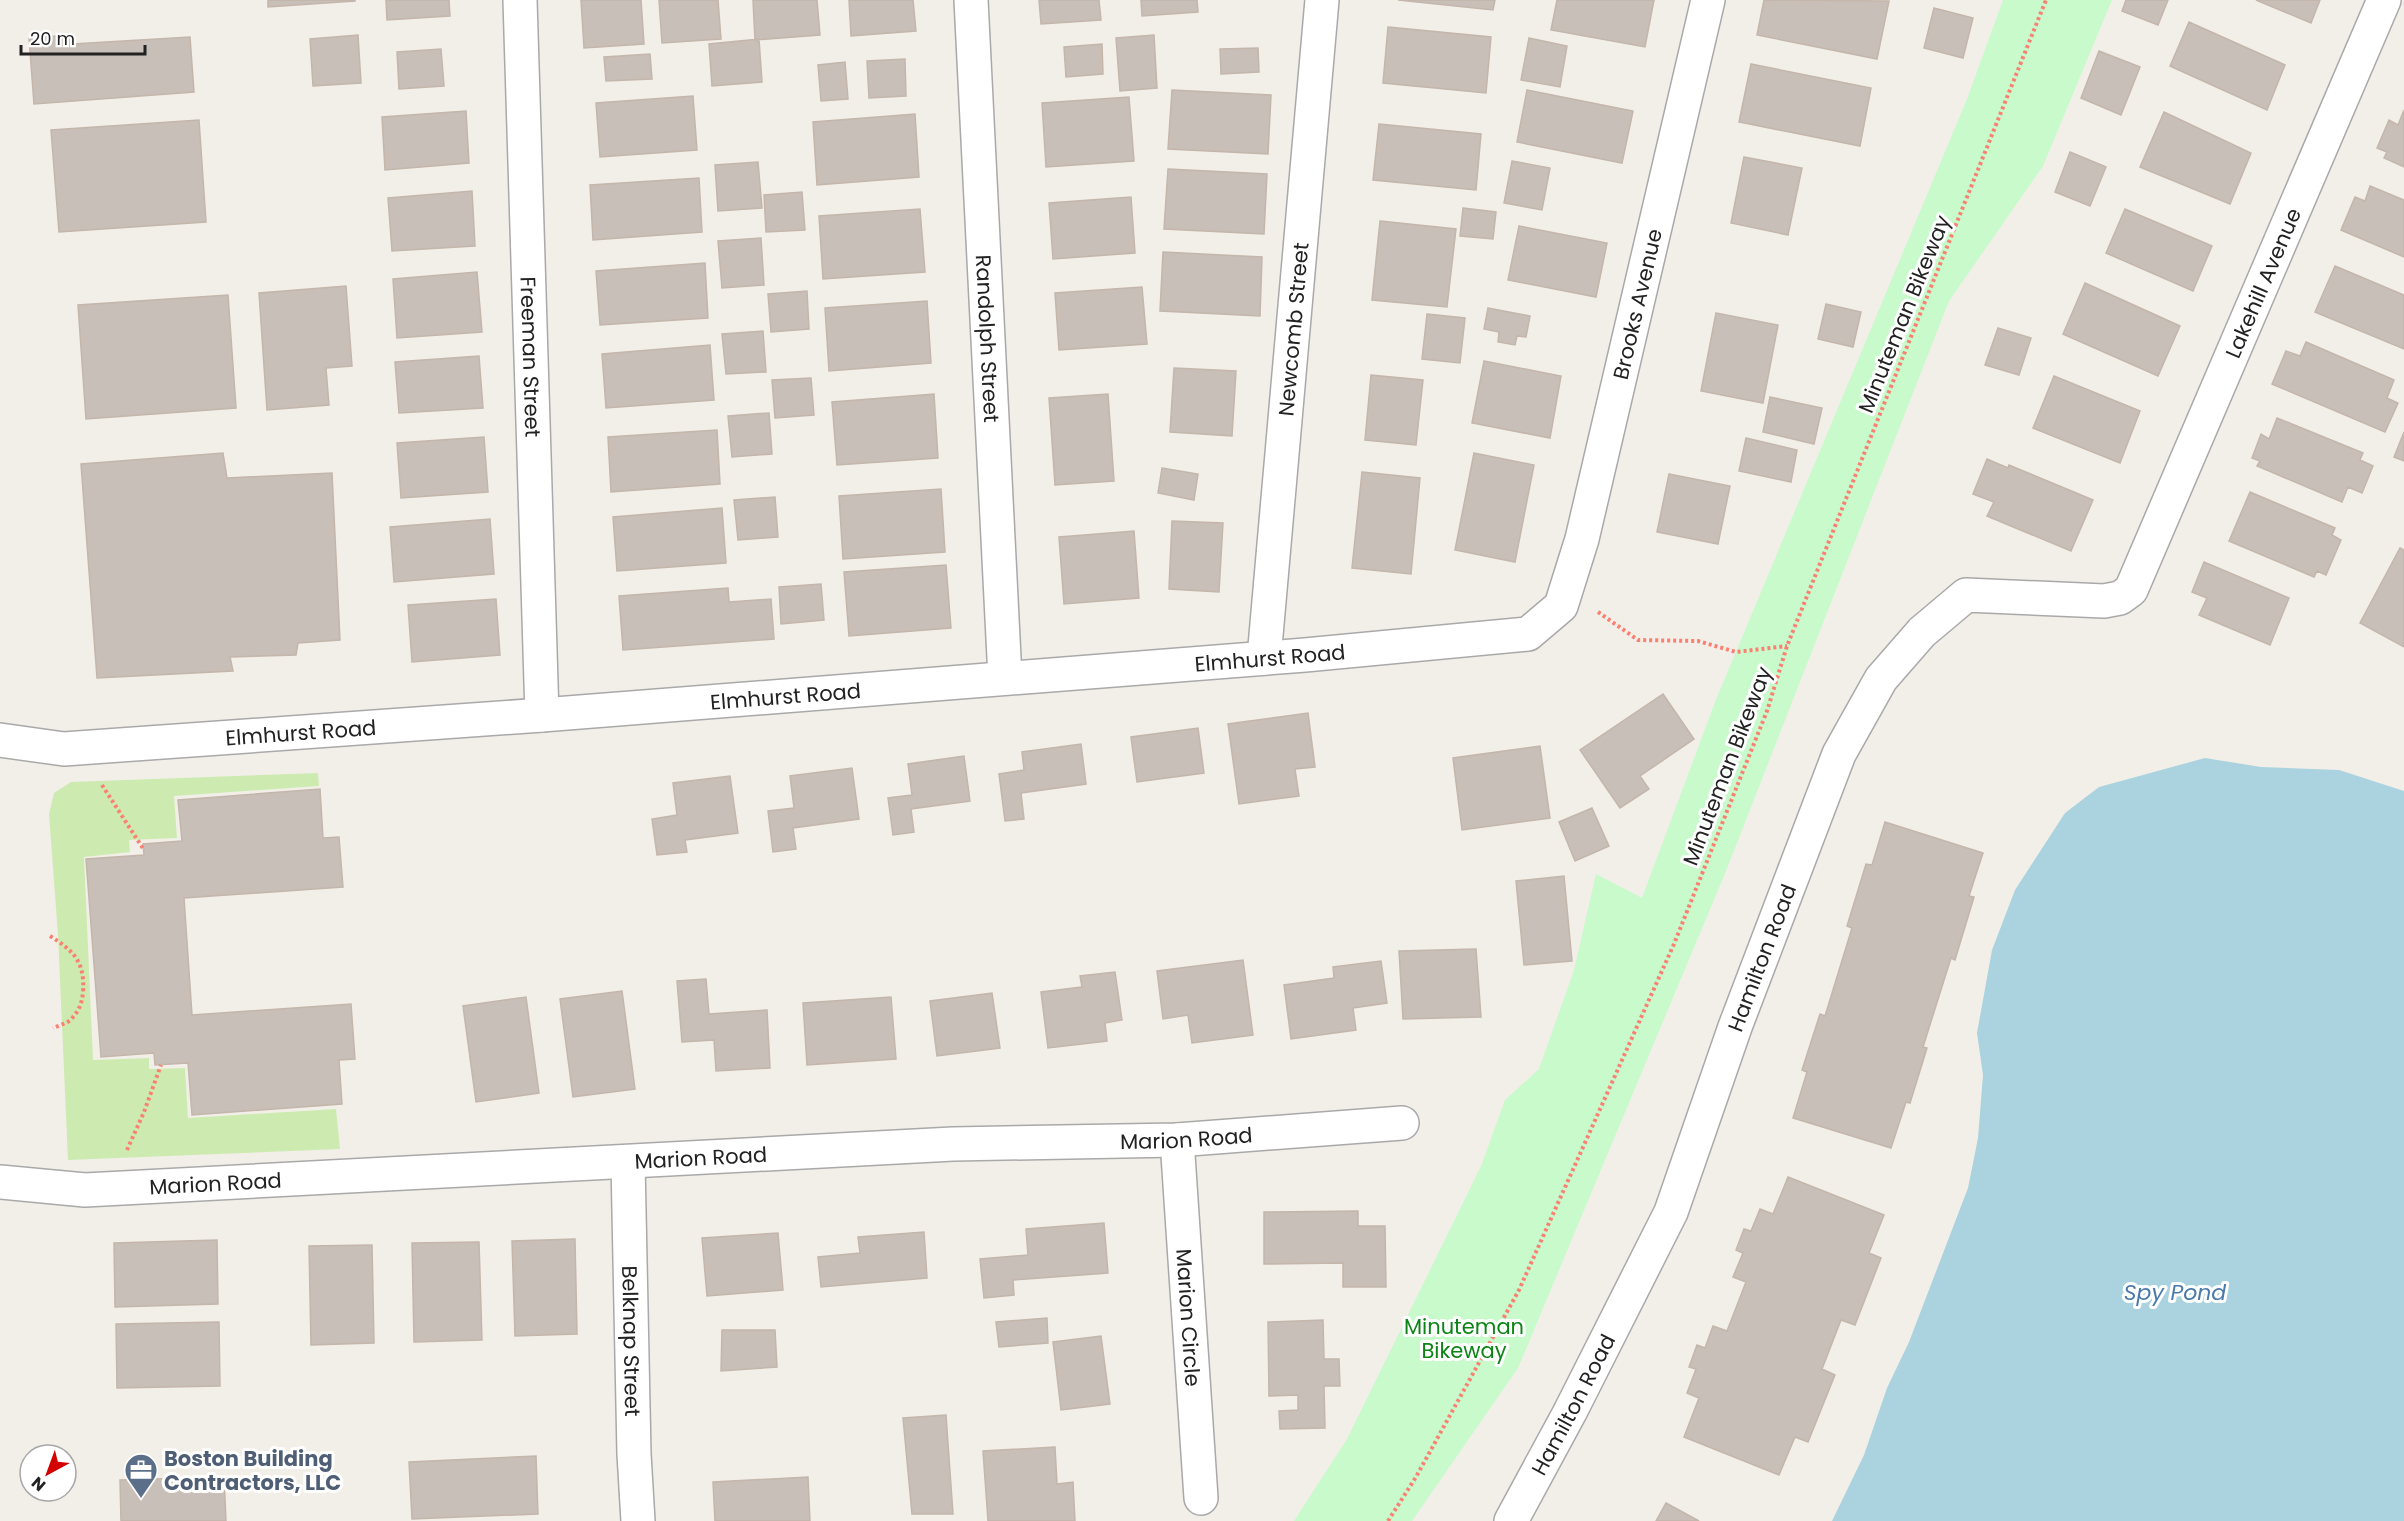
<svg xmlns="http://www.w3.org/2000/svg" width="2404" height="1521" font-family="Poppins,sans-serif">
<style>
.grass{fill:#cdebb0}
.park{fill:#c8facc}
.water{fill:#aad3df}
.building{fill:#c7bfb8;stroke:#c4b6ab;stroke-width:1.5}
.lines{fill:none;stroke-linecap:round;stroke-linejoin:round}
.street-casing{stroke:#a9a9a9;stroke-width:36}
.path{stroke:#fa8072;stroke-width:4;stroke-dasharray:3 3;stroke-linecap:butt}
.street{stroke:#fff;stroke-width:33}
.labels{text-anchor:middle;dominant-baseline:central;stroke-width:6;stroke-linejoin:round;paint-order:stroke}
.street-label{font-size:21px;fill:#222;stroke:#fff}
.park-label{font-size:21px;fill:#0c8416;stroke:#fff}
.service-label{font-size:21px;font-weight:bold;fill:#4e5e75;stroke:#fff;text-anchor:start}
.water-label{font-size:22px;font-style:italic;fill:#4a7aab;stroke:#fff}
</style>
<rect width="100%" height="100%" fill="#f2efe9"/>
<path class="grass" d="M318,773L319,786L174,796L177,838L129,840L130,852L84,857L93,1060L149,1058V1069L185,1068L188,1118L336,1109L340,1149L68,1160L58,935L49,814L54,793L71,782Z"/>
<path class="park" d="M2003,0H2112L2043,166L1949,301L1726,871L1518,1368L1412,1521H1294L1347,1439L1481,1166L1505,1100L1539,1069L1574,970L1596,874L1642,898L1715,702L1967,99Z"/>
<path class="water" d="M2205,758L2261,767L2339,770L2404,791V1521H1832L1864,1455L1887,1388L1909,1342L1968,1188L1978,1138L1983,1075L1977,1033L1992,950L2015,890L2065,813L2099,787Z"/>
<path class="building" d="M268,0H355V1L268,7Z
M386,0H449L450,16L387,20Z
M581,0H641L644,44L584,48Z
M659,0H718L721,39L662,43Z
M753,0H817L820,35L755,40Z
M849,0H913L916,31L851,36Z
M1039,0H1099L1101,20L1041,24Z
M1141,0H1197L1198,12L1142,16Z
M1398,0H1495L1493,10Z
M1557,0H1654L1645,47L1551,30Z
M1764,0L1889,1L1877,59L1757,35Z
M2126,0H2168L2158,25L2122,11Z
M2256,0H2320L2311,23Z
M1934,8L1973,18L1963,58L1924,48Z
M2189,22L2285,65L2267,110L2170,66Z
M1388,27L1491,37L1486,93L1383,83Z
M71,35L72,44L190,37L194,92L34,104L29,38Z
M358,35L361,83L313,86L310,39Z
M1154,35L1157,88L1120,91L1116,38Z
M1529,38L1567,46L1560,87L1521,80Z
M759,39L762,82L712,86L709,44Z
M1102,44L1103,74L1066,77L1064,47Z
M1258,48L1259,72L1221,74L1220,49Z
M441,49L444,86L399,89L397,52Z
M2099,51L2140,67L2121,115L2081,98Z
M650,54L652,79L606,81L604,57Z
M905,59L906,96L869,98L867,61Z
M845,62L848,99L821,101L818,65Z
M1751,64L1871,88L1860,146L1739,122Z
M1172,90L1271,95L1268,154L1168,149Z
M1527,90L1633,111L1622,163L1517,142Z
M693,96L697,150L600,157L596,103Z
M1129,97L1134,161L1046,167L1042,103Z
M2404,110V167L2384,158L2387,152L2377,148L2389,120L2398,125Z
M466,111L469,163L385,170L382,117Z
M2164,112L2251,153L2230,204L2140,167Z
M915,114L919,177L817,185L813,122Z
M199,120L206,222L59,232L51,130Z
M1379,124L1481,134L1476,190L1373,180Z
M2070,152L2106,167L2090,206L2055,192Z
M1744,157L1802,168L1788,235L1731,223Z
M1512,161L1550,168L1542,210L1504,203Z
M758,162L762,208L718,211L715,165Z
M1168,169L1267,174L1264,234L1164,229Z
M699,178L702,232L593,240L590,185Z
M2370,186L2404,200V257L2341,230L2355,197L2365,201Z
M472,191L475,246L392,251L388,198Z
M802,192L805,230L766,232L764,195Z
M1131,197L1135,253L1053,259L1049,203Z
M1463,208L1496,212L1493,239L1460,236Z
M920,209L925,272L823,279L819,216Z
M2125,209L2212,246L2193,291L2106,253Z
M1380,221L1456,229L1447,307L1372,300Z
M1519,226L1607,243L1596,297L1508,280Z
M761,238L764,285L722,288L718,241Z
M1163,252L1262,257L1260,316L1160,311Z
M705,263L708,318L600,325L596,271Z
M2335,266L2404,295V349L2315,312Z
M477,272L482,332L397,338L393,279Z
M2085,283L2180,326L2158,376L2063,334Z
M346,286L352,366L326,368L329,405L267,410L259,293Z
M1142,287L1147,344L1059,350L1055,293Z
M807,291L809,329L771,332L768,294Z
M228,295L236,408L86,419L78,305Z
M927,301L931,363L829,371L825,308Z
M1826,304L1861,312L1853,347L1818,339Z
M1488,308L1530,316L1526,337L1517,336L1515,345L1498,342L1499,332L1484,329Z
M1716,313L1778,325L1763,403L1701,391Z
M1427,314L1465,318L1460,363L1422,359Z
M1998,328L2031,338L2019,375L1985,365Z
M763,331L766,372L726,374L722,334Z
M2306,342L2394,380L2387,398L2398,403L2385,432L2272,384L2286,351L2300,356Z
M710,345L714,400L606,408L602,354Z
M479,356L483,408L399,413L395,362Z
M1484,361L1561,376L1550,438L1472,423Z
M1174,368L1236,371L1232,436L1170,432Z
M1371,375L1423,380L1416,445L1365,440Z
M2054,376L2140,411L2120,463L2033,428Z
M811,378L814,415L775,418L772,380Z
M934,394L938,458L837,465L832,402Z
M1108,394L1114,481L1055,485L1049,398Z
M1770,397L1822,408L1814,444L1763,432Z
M769,413L772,454L732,457L728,416Z
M2277,418L2363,453L2360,460L2373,466L2362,493L2348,487L2342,502L2257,466L2260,461L2252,458L2261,434L2269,439Z
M717,430L720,484L611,492L608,437Z
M2404,432V461L2394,457Z
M484,437L488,492L401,498L397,443Z
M1746,438L1797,450L1791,482L1739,471Z
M223,453L227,478L332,473L340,640L298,643L296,655L230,657L233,671L97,678L81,464Z
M1474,453L1534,465L1515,562L1455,550Z
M1987,459L2008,468L2009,465L2093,500L2071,551L1987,516L1994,502L1973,494Z
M1162,468L1198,474L1194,500L1158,493Z
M1362,472L1420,478L1411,574L1352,568Z
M1669,474L1730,486L1718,544L1657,532Z
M941,489L945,552L843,559L839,496Z
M2250,492L2335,528L2332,535L2341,540L2326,575L2317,571L2314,577L2229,541Z
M775,497L778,537L738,540L734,500Z
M722,508L726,563L617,571L613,517Z
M490,519L494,574L394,582L390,527Z
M1172,521L1223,523L1219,592L1169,589Z
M1134,531L1139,598L1064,604L1059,537Z
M2400,548L2404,550V647L2360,623Z
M2204,562L2289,598L2270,645L2199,615L2207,598L2192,592Z
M946,565L951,628L849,636L844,572Z
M821,584L824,620L781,624L779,587Z
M728,588L729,602L771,599L774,639L623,650L619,596Z
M496,599L500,655L412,662L408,605Z
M1663,694L1694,739L1640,776L1649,789L1620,808L1580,750Z
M1308,713L1315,767L1295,769L1299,796L1239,804L1228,724Z
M1198,728L1204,773L1137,782L1131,737Z
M1081,744L1086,784L1021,793L1024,819L1005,821L999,774L1024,770L1022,752Z
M1540,746L1550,818L1462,830L1453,758Z
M964,756L970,801L911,809L914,832L893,835L888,798L912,795L908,764Z
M852,768L859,819L793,828L796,849L773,852L768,811L794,808L790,776Z
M730,776L738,833L685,840L687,852L657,855L652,819L677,815L673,783Z
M320,789L323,838L339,837L343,887L184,898L192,1015L351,1004L355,1059L339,1060L342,1104L192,1115L188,1063L155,1065L154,1053L101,1057L86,859L144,855L143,844L182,841L178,800Z
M1592,808L1609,846L1575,861L1559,822Z
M1885,822L1983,853L1969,896L1974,897L1955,960L1951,958L1923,1047L1927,1048L1910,1103L1906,1102L1891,1148L1793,1118L1807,1072L1802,1070L1820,1014L1825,1016L1852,928L1847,926L1866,864L1872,865Z
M1564,876L1572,961L1524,965L1516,881Z
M1476,949L1481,1017L1403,1019L1399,951Z
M1243,960L1253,1035L1192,1043L1188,1015L1163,1019L1157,971Z
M1381,961L1387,1003L1353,1008L1356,1030L1291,1039L1284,985L1334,978L1333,967Z
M1115,972L1122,1020L1105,1023L1107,1041L1048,1048L1041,992L1082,987L1080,976Z
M706,979L709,1014L767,1010L770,1068L716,1071L714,1040L682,1042L677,981Z
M622,991L635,1089L573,1097L560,999Z
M992,993L1000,1048L937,1056L930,1001Z
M526,997L539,1093L476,1102L463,1006Z
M891,997L896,1059L807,1065L803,1003Z
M1788,1177L1884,1215L1869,1253L1881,1258L1855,1325L1841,1320L1822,1369L1835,1375L1808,1442L1795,1437L1779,1475L1684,1437L1699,1398L1687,1393L1696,1369L1689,1367L1697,1345L1705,1348L1713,1326L1727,1331L1746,1282L1733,1277L1743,1253L1736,1250L1744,1229L1751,1231L1760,1209L1773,1214Z
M1358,1211V1226H1385L1386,1287H1343V1263L1264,1264V1212Z
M1104,1223L1108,1273L1013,1280L1014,1295L984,1298L980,1259L1028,1255L1026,1229Z
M924,1232L927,1278L821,1287L818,1257L860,1253L858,1237Z
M778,1233L783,1290L707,1296L702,1238Z
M575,1239L577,1334L515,1336L512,1241Z
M217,1240L218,1304L115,1307L114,1243Z
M479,1242L482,1340L414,1342L412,1243Z
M372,1245L374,1343L311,1345L309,1246Z
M1047,1318L1048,1343L999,1347L996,1322Z
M1323,1320L1324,1359H1339L1340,1386H1324L1325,1428L1280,1429L1279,1411L1298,1410V1395L1269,1396L1268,1322Z
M219,1322L220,1386L117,1388L116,1324Z
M722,1330H775L777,1367L721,1371Z
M1101,1336L1110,1404L1061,1410L1053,1342Z
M946,1415L953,1514H912L903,1418Z
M1055,1447L1057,1484L1073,1482L1075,1521H988L983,1451Z
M536,1456L538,1514L412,1519L409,1462Z
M224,1477L226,1521H121L120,1480Z
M808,1477L810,1521H715L713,1482Z
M1666,1503L1699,1521H1656Z"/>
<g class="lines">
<defs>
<g id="street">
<path id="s1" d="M520,0L542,715"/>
<path id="s2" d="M971,0L1005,678"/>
<path id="s3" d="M1264,658L1322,0"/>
<path id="s4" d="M0,740L64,749L542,715L1305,655L1528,634L1561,606L1582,539L1708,0"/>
<path id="s5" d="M1177,1140L1201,1498"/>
<path id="s6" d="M628,1163L634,1454L638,1521"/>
<path id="s7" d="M0,1182L85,1190L953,1144L1177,1140L1402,1123"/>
<path id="s8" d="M1511,1521L1570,1412L1671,1212L1735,1027L1839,754L1881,679L1922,632L1966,595L2104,601L2120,598L2131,590L2384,0"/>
</g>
</defs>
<use href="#street" class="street-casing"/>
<path class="path" d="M1598,612L1638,640L1698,641L1736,652L1787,646
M102,785L144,850
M50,936C74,951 85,962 83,992C82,1002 80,1009 73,1017C69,1023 60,1025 53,1028
M127,1150L144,1112L161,1065
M1388,1521L1416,1477L1519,1290L1674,944L1767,711L1787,646L2046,0"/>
<use href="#street" class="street"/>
</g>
<defs>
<symbol id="office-pin" viewBox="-11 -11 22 30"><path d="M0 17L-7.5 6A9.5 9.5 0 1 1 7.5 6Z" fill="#5c6f8a" stroke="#fff"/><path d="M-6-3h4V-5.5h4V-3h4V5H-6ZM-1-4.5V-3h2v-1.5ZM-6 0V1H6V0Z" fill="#fff"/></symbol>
</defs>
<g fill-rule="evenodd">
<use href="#office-pin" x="122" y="1451" width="38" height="52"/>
</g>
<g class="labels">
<g class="street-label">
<text stroke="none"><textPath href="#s8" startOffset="1544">Lakehill Avenue</textPath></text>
<text stroke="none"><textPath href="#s4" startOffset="1888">Brooks Avenue</textPath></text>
<text transform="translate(1904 314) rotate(-68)">Minuteman Bikeway</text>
<text stroke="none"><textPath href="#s3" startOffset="330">Newcomb Street</textPath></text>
<text stroke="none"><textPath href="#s2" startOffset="339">Randolph Street</textPath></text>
<text stroke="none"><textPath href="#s1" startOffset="357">Freeman Street</textPath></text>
<text stroke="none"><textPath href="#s4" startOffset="1274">Elmhurst Road</textPath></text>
<text stroke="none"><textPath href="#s4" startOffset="788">Elmhurst Road</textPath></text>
<text stroke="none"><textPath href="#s4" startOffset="302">Elmhurst Road</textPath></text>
<text transform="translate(1727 766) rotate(-69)">Minuteman Bikeway</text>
<text stroke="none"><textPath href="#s8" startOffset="618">Hamilton Road</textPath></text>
<text stroke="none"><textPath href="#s7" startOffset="1188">Marion Road</textPath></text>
<text stroke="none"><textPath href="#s7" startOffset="702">Marion Road</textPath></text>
<text stroke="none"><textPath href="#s7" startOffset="216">Marion Road</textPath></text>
<text stroke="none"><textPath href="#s5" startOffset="178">Marion Circle</textPath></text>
<text stroke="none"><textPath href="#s6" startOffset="178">Belknap Street</textPath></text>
<text stroke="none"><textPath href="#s8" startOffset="132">Hamilton Road</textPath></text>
</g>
<g class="park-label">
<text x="1464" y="1326">Minuteman<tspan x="1464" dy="24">Bikeway</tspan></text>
</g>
<g class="service-label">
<text x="164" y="1458">Boston Building<tspan x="164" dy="24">Contractors, LLC</tspan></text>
</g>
<g class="water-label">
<text x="2175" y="1292">Spy Pond</text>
</g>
</g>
<g transform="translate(48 1473) rotate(221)"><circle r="28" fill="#ffffff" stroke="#a7a7a7" stroke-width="1.5"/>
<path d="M0-4.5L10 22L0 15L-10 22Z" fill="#d40000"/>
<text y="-9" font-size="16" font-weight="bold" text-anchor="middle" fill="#222222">N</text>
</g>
<path d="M21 45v9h124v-9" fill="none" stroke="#222222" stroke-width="3"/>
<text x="30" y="45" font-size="18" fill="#222222" stroke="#ffffff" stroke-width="4.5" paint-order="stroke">20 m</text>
</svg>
